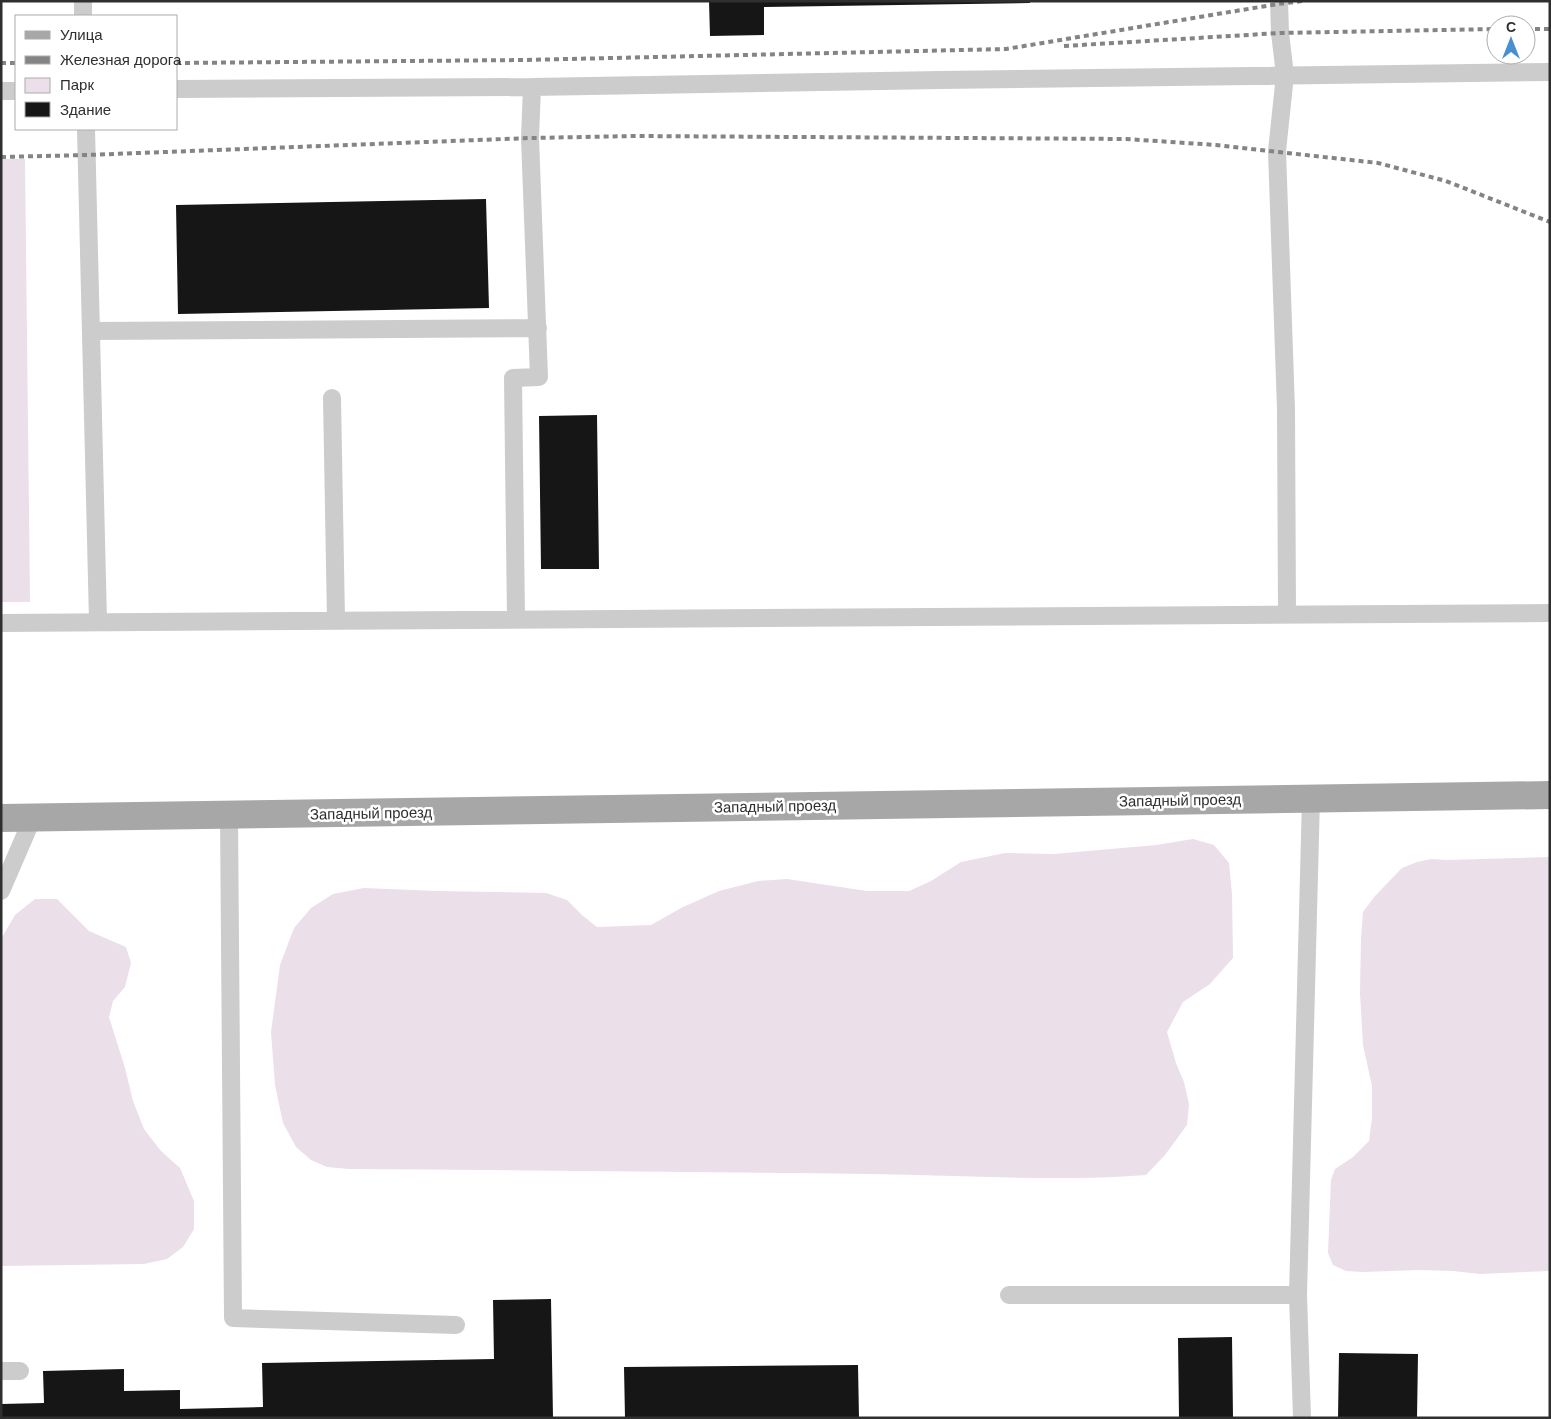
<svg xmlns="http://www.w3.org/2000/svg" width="1551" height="1419" font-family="Arial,sans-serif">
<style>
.green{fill:#ebdfea}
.building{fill:#161616}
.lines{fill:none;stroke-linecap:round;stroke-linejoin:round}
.service{stroke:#ccc;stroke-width:18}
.primary{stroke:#a7a7a7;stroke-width:28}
.rail{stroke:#848484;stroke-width:4;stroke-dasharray:5 4;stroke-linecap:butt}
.labels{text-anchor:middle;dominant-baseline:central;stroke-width:5;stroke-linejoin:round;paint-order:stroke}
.street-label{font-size:15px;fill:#2f2f2f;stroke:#fff}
</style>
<rect width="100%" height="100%" fill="#fff"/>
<path class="green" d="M1,159H25L30,602H1Z
M1193,839L1214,845L1229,863L1232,894L1233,958L1210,984L1183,1002L1167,1032L1176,1063L1184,1082L1189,1104L1187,1125L1165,1155L1146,1175C1054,1182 962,1175 870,1174C696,1172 523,1170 349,1169L327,1167L311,1160L296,1147L283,1123L275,1085L271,1032L280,965L294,928L311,908L333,894L364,888L437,891L546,893L567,900L582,915L597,927L651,925L681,908L719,891L758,881L787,879L867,891H909L931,881L961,862L1005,853L1054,854L1156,845Z
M1550,857V1271L1480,1274L1453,1271L1419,1270L1363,1272L1346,1271L1333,1265L1328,1253L1331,1180L1335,1169L1353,1157L1369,1141L1372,1118V1086L1363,1045L1360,993L1361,938L1363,912L1375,896L1402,868L1417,862L1431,859L1446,860Z
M35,899H57L89,931L126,947L131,963L125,987L113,1001L109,1017L125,1068L133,1101L144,1129L161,1151L180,1168L194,1201V1229L183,1247L167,1259L144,1264L1,1266V939L15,915Z"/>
<path class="building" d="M709,1H1030V3L764,7V35L710,36Z
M486,199L489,308L178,314L176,205Z
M597,415L599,569H541L539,416Z
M551,1299L553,1418H1V1404L44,1403L43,1371L124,1369V1391L180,1390V1409L263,1407L262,1363L494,1359L493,1300Z
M1232,1337L1233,1418H1179L1178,1338Z
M1339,1353L1418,1354L1417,1418H1338Z
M858,1365L859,1418H625L624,1367Z"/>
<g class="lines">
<path class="service" d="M83,1V16
M1279,1L1280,33L1285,75L1277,151L1286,409L1287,614
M176,89L532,87L940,80L1550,72
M1,91H16
M86,129L98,621
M91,331L538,328
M332,398L336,620
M516,619L513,378L539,377L530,138L532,87
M1,623L1550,613
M229,815L233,1318L456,1325
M1,891L33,817
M1009,1295H1298
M1,1371H20
M1302,1418L1298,1295L1311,798"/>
<path class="primary" d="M1,818L1550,795"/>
<path class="rail" d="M1526,29H1550
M1064,46L1280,33L1496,29
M1,63H16
M176,63L524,60L1006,49L1278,4L1303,1
M1,157L87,155L530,138L637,136L1126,139L1216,145L1378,163L1446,181L1550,222"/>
</g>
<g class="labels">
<g class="street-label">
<text transform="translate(1180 800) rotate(-1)">Западный проезд</text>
<text transform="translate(775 806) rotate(-1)">Западный проезд</text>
<text transform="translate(371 813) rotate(-1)">Западный проезд</text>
</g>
</g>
<rect width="1551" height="1419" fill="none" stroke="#2f2f2f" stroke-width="5"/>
<rect x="15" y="15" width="162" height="115" fill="#ffffff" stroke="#acacac"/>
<rect x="25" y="31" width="25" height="8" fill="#a7a7a7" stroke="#acacac"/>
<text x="60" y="40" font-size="15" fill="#2f2f2f">Улица</text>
<rect x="25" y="56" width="25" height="8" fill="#848484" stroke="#acacac"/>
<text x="60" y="65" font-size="15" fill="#2f2f2f">Железная дорога</text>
<rect x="25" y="78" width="25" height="15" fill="#ebdfea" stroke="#acacac"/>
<text x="60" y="90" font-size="15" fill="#2f2f2f">Парк</text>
<rect x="25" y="102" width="25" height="15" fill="#161616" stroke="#acacac"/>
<text x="60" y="115" font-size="15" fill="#2f2f2f">Здание</text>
<g transform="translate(1511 40)"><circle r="24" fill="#ffffff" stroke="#acacac"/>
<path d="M0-4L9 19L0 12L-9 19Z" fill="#488fd0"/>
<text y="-8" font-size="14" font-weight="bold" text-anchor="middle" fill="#2f2f2f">С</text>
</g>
</svg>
